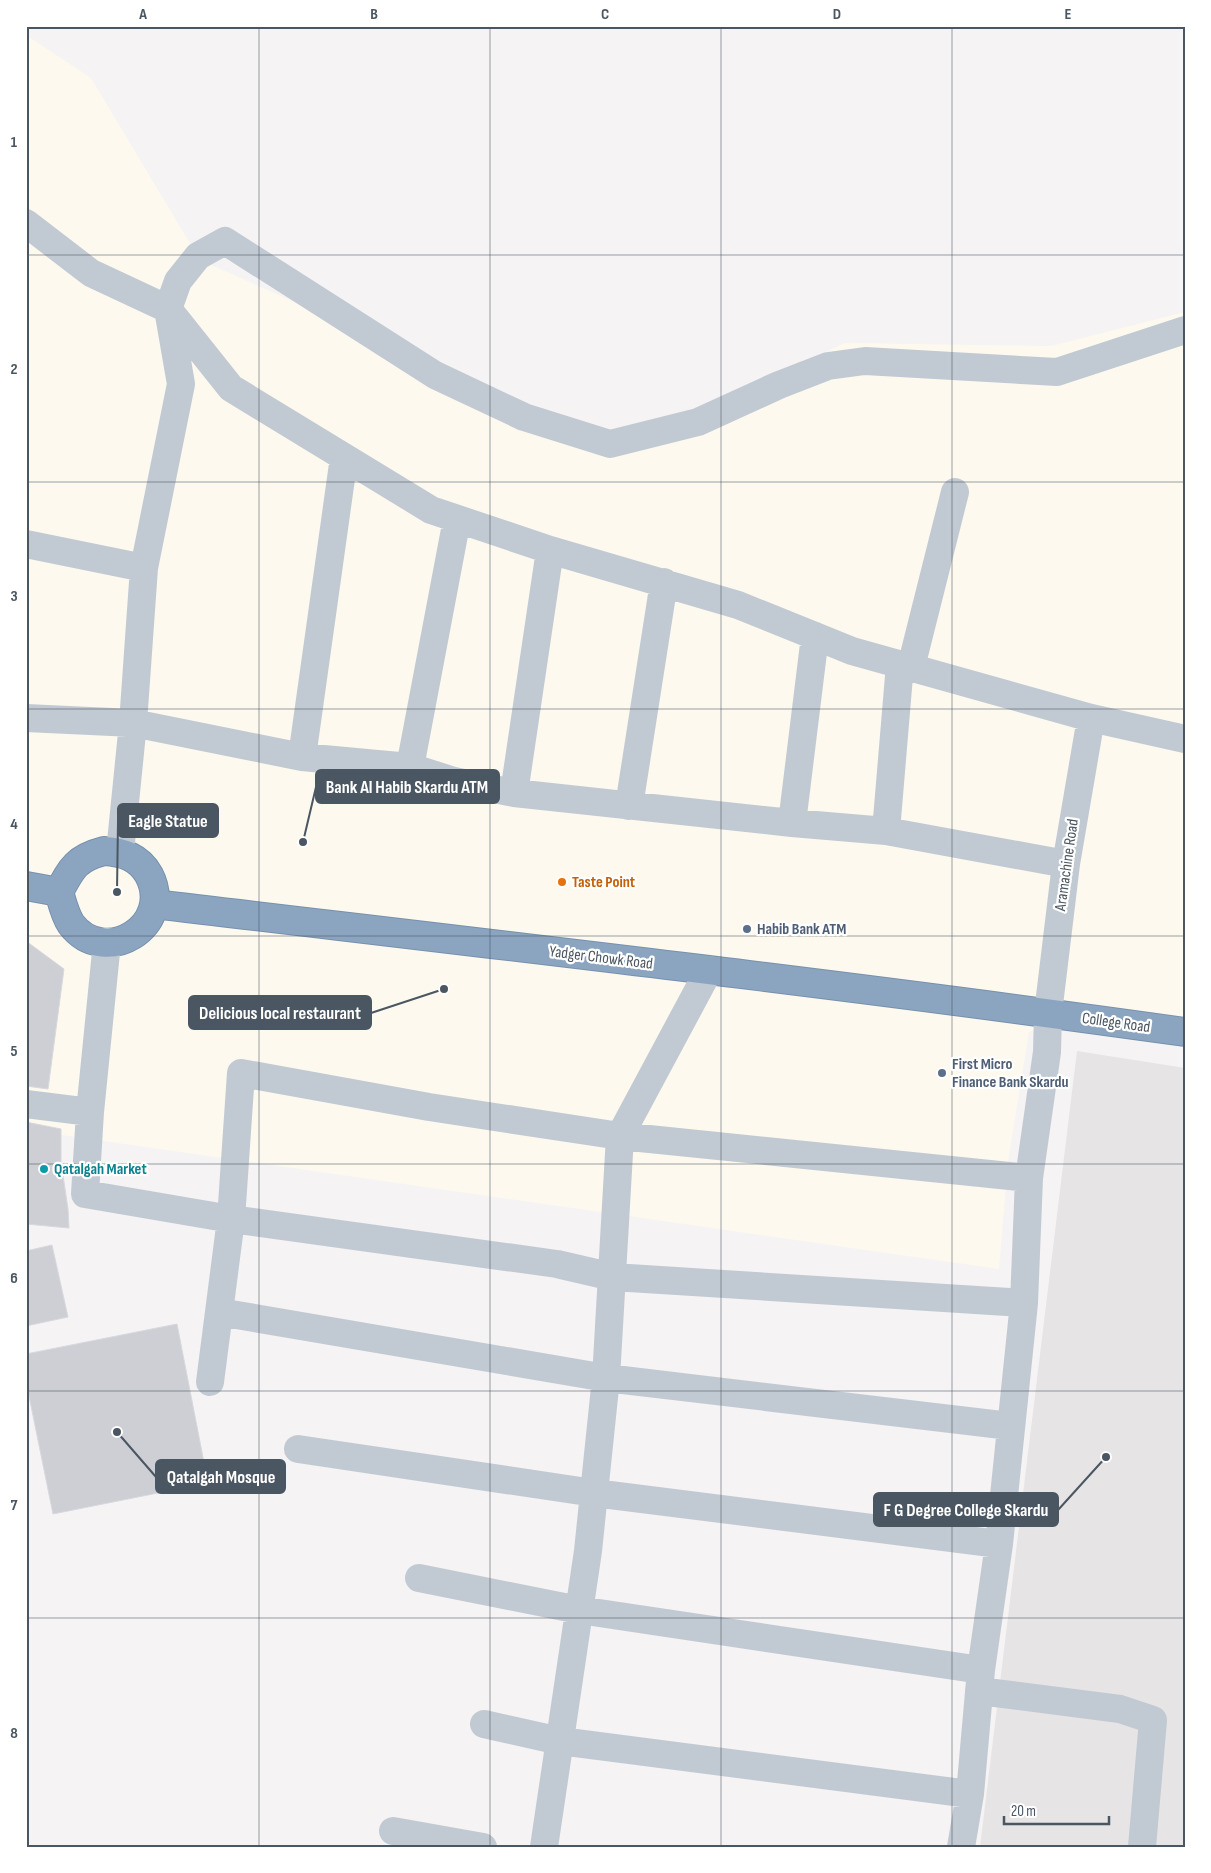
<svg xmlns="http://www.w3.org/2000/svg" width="1211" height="1873" font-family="'Sofia Sans Condensed',sans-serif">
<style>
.commercial{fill:#fdf9ef}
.education{fill:#e6e4e5}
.building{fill:#cdcfd5;stroke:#d7d9de}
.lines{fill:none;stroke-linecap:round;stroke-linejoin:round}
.highway-casing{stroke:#7690ad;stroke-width:30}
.minor{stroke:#c1cad2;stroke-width:28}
.highway{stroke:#8ba5c1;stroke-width:28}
.grid{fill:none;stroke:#4a5661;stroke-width:1;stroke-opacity:0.55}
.food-dot{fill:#e8710a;stroke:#fff;stroke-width:2}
.service-dot{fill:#5c6f8a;stroke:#fff;stroke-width:2}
.culture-dot{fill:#0f9aa8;stroke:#fff;stroke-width:2}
.labels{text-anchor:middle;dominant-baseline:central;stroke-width:4.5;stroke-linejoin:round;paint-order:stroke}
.street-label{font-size:16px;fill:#4a5661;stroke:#fff}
.food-label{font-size:16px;font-weight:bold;fill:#c56008;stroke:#fff;text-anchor:start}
.service-label{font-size:16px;font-weight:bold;fill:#4e5e75;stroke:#fff;text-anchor:start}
.culture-label{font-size:16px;font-weight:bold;fill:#0d838f;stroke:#fff;text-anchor:start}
.leader{fill:none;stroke:#4a5661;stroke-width:2}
.callout-dot{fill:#4a5661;stroke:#fff;stroke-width:2}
.callout{fill:#4a5661;stroke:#4a5661;stroke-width:2}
.callout-label{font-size:18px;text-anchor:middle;font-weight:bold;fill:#fff}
.neatline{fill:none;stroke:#4a5661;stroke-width:2}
.grid-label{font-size:16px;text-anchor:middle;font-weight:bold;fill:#4a5661}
</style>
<rect width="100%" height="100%" fill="#f5f3f3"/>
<path class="commercial" d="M26,35L91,78L200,260L601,438L714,409L844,343L1051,346L1185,312V1017L1076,1014L1029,1032L1008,1162L999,1269L26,1130Z"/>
<path class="education" d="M1077,1051L1185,1068V1847H980Z"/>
<path class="building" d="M26,941L64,969L48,1089L26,1086Z
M26,1122L61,1129V1162L68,1209L69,1228L26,1224Z
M52,1245L68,1317L26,1326V1251Z
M177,1324L208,1483L53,1514L26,1381V1354Z"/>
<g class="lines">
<defs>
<path id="highway" d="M104,851C123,852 139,857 149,875C175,925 105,969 71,924C65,915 62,902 59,892C72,867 77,858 104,851Z
M26,886L59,892
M154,904C498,945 842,984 1185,1032"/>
</defs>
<use href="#highway" class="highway-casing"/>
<path class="minor" d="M26,223L91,273L168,309L231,388L431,510L550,550L738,605L852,651L1091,718L1185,739
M26,544L144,568
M911,667L955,492
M26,718L133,723L302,757L410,767L454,781L514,793L792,823L886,831L1066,864
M302,757L344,457
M410,767L457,519
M514,793L550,550
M629,806L664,582
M792,823L815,636
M886,831L900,664
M120,852L133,723L144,568L181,384L168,309L178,281L198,256L225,241L435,375L524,417L610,444L698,422L779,385L828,366L865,361L1057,372L1185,330
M107,942L90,1112L85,1194L231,1219L557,1264L613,1277L1024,1303
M26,1104L90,1112
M219,1312L606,1378L1010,1426
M210,1382L231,1219L241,1073L429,1107L620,1136L1029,1178
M298,1449L594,1493L999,1544
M419,1578L579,1610L981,1670
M979,1691L1120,1709L1153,1720L1142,1847
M484,1724L560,1741L970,1794
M393,1831L483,1847
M544,1847L588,1551L594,1493L606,1378L620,1136L709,970
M961,1847L970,1794L981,1670L999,1544L1024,1303L1029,1178L1047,1052L1048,1013L1066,864L1091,718"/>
<use href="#highway" class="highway"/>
</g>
<path class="grid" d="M259,26V1847M490,26V1847M721,26V1847M952,26V1847M26,255H1185M26,482H1185M26,709H1185M26,936H1185M26,1164H1185M26,1391H1185M26,1618H1185"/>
<circle class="food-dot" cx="562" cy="882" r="5"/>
<g class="service-dot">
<circle cx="747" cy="929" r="5"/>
<circle cx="942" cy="1073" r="5"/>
</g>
<circle class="culture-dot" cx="44" cy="1169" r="5"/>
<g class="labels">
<g class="street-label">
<text transform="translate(1067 865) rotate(-82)">Aramachine Road</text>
<text transform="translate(601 958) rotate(7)">Yadger Chowk Road</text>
<text transform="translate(1116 1023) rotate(8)">College Road</text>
</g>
<g class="food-label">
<text x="572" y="882">Taste Point</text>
</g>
<g class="service-label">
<text x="757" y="929">Habib Bank ATM</text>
<text x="952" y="1064">First Micro<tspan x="952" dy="18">Finance Bank Skardu</tspan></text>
</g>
<g class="culture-label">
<text x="54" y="1169">Qatalgah Market</text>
</g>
</g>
<path class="leader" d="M303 842L316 787M117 892L118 821M444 989L371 1013M117 1432L156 1477M1106 1457L1058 1510"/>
<g class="callout-dot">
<circle cx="303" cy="842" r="5"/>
<circle cx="117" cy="892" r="5"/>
<circle cx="444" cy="989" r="5"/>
<circle cx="117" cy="1432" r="5"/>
<circle cx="1106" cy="1457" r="5"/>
</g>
<g class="callout">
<rect x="316" y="770" width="183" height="33" rx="5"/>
<rect x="118" y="804" width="100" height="33" rx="5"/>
<rect x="189" y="996" width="182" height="33" rx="5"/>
<rect x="156" y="1460" width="129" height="33" rx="5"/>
<rect x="874" y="1493" width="184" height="33" rx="5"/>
</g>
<g class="callout-label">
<text x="407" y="793">Bank Al Habib Skardu ATM</text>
<text x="168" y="827">Eagle Statue</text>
<text x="280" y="1019">Delicious local restaurant</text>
<text x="221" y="1483">Qatalgah Mosque</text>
<text x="966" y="1516">F G Degree College Skardu</text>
</g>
<rect width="1211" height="1873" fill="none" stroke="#ffffff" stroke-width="55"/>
<path d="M1004 1816v8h105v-8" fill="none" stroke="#4a5661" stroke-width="2.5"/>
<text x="1011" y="1816" font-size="15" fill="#4a5661" stroke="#ffffff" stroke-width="4" paint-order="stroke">20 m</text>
<rect x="28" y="28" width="1156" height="1818" class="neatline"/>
<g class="grid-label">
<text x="143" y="19">A</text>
<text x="374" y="19">B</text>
<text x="605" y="19">C</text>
<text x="837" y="19">D</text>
<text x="1068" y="19">E</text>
<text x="14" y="147">1</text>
<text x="14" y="374">2</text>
<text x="14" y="601">3</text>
<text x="14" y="829">4</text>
<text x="14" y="1056">5</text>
<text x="14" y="1283">6</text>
<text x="14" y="1510">7</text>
<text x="14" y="1738">8</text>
</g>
</svg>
